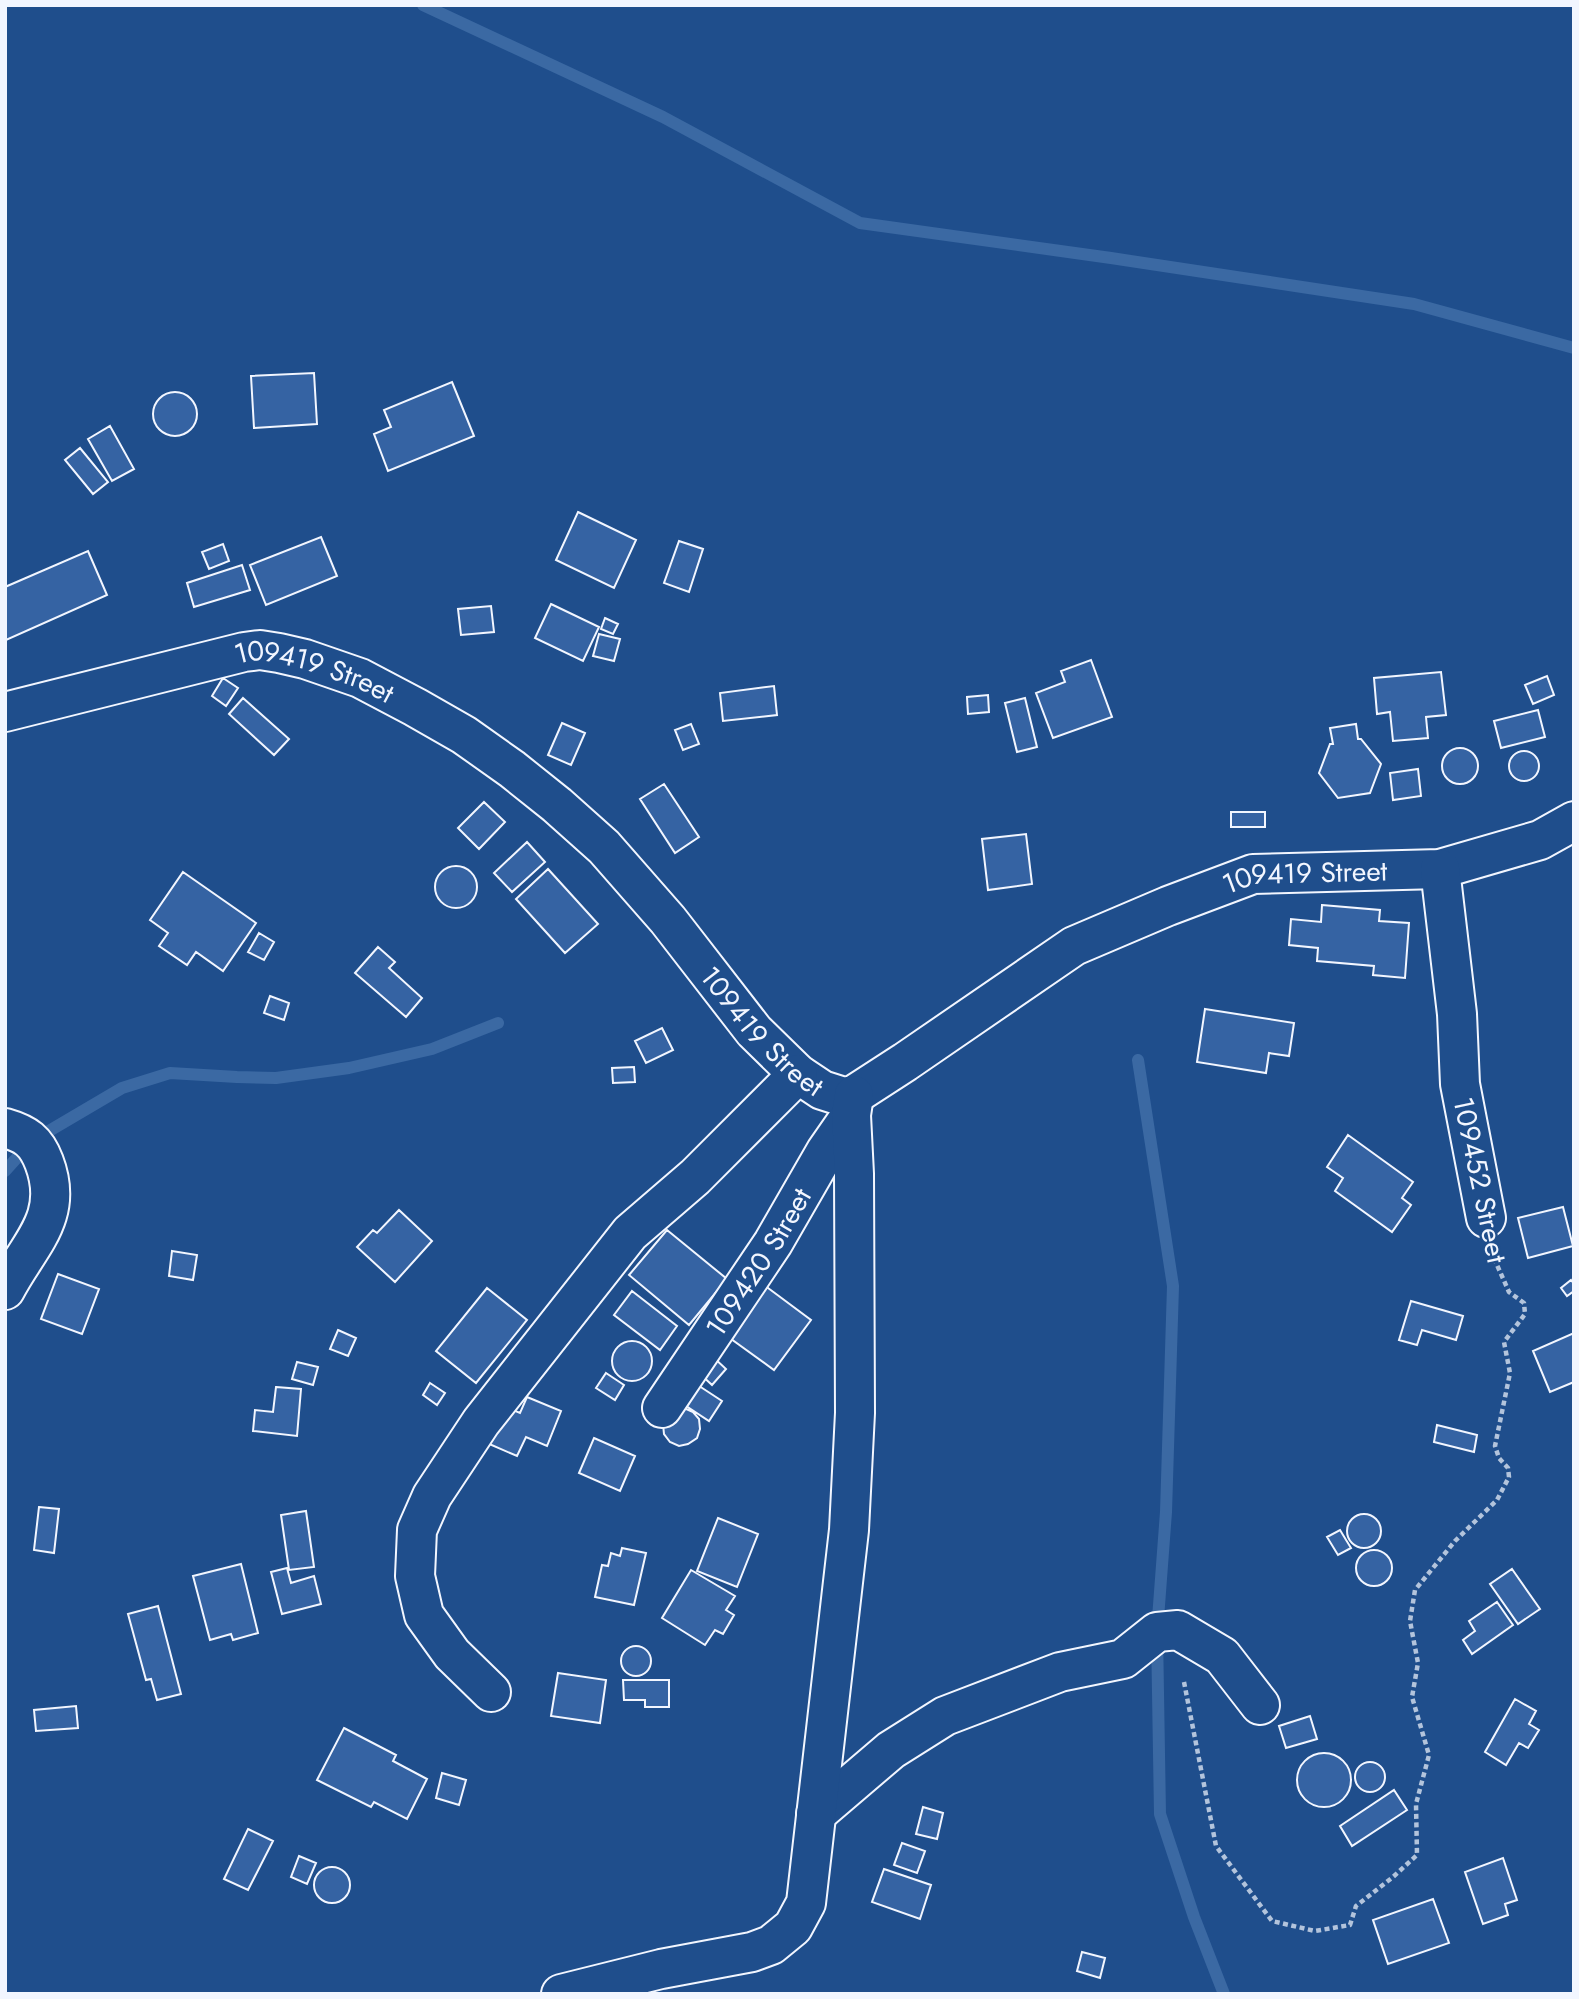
<svg xmlns="http://www.w3.org/2000/svg" width="1579" height="1999" font-family="Jost,sans-serif">
<style>
.lines{fill:none;stroke-linecap:round;stroke-linejoin:round}
.stream{stroke:#3b69a3;stroke-width:12}
.building{fill:#3563a3;stroke:#f2f6ff;stroke-width:2}
.minor-casing{stroke:#f2f6ff;stroke-width:42}
.path{stroke:#b3c4dc;stroke-width:4.5;stroke-dasharray:5 3.5;stroke-linecap:butt}
.minor{stroke:#1f4e8c;stroke-width:38}
.labels{text-anchor:middle;dominant-baseline:central;stroke-width:5;stroke-linejoin:round;paint-order:stroke}
.street-label{font-size:28px;fill:#f2f6ff;stroke:#1f4e8c}
</style>
<rect width="100%" height="100%" fill="#1f4e8c"/>
<g class="lines">
<path class="stream" d="M423,5L663,117L860,223L1111,258L1414,304L1574,348
M1138,1060L1173,1286L1166,1512L1157,1632L1160,1814L1194,1917L1224,1994
M5,1171L32,1141L122,1088L170,1073L237,1077L276,1078L349,1068L432,1049L498,1023"/>
</g>
<path class="building" d="M314,373L317,424L254,428L251,376Z
M452,382L474,436L388,471L374,434L391,427L384,410Z
M153 414a22 22 0 1 1 44 0a22 22 0 1 1-44 0Z
M110,426L134,469L112,481L88,439Z
M80,448L108,482L93,494L65,460Z
M578,512L636,540L614,588L556,560Z
M321,537L337,576L266,605L250,565Z
M679,541L703,549L689,592L664,583Z
M223,544L229,561L209,569L202,552Z
M88,551L107,595L6,640L5,587Z
M242,565L250,590L194,607L187,583Z
M551,604L599,627L583,661L535,638Z
M491,606L494,632L461,635L458,609Z
M605,618L618,624L613,634L601,629Z
M599,634L620,639L614,661L593,656Z
M1091,660L1112,717L1053,738L1036,693L1065,682L1061,671Z
M1441,672L1446,715L1426,717L1428,738L1393,741L1390,712L1377,714L1374,678Z
M1547,676L1554,695L1533,704L1525,685Z
M223,678L238,688L226,706L212,696Z
M774,686L777,715L723,721L720,693Z
M988,695L989,712L968,714L967,697Z
M243,698L289,739L274,755L229,714Z
M1025,698L1037,747L1017,752L1005,703Z
M1538,710L1545,737L1501,748L1494,721Z
M562,723L585,733L571,765L548,755Z
M691,724L699,744L683,750L675,730Z
M1356,724L1358,739H1361L1381,764L1370,793L1338,798L1319,773L1330,744H1333L1330,728Z
M1442 766a18 18 0 1 1 36 0a18 18 0 1 1-36 0Z
M1509 766a15 15 0 1 1 30 0a15 15 0 1 1-30 0Z
M1418,769L1421,796L1393,800L1390,773Z
M664,784L699,837L675,853L640,799Z
M484,802L505,822L479,849L458,828Z
M1231,812H1265V827H1231Z
M1026,834L1032,884L988,890L982,839Z
M527,842L545,862L512,892L494,873Z
M435 887a21 21 0 1 1 42 0a21 21 0 1 1-42 0Z
M548,869L598,924L565,953L516,899Z
M183,872L256,923L223,971L196,952L187,965L159,946L168,933L150,920Z
M1322,905L1380,910L1379,921L1409,923L1405,978L1373,975L1374,966L1317,961L1318,948L1289,945L1291,919L1321,922Z
M259,933L274,942L264,960L248,952Z
M378,947L395,962L389,968L422,998L406,1017L355,973Z
M270,996L289,1003L284,1020L264,1013Z
M1205,1009L1294,1023L1289,1056L1269,1053L1266,1073L1197,1062Z
M662,1028L673,1050L646,1063L635,1041Z
M634,1067L635,1082L613,1083L612,1068Z
M1348,1135L1413,1182L1402,1198L1411,1205L1392,1232L1335,1191L1343,1178L1327,1167Z
M1563,1207L1573,1246L1528,1258L1518,1218Z
M399,1210L432,1241L395,1282L357,1247L373,1230L377,1233Z
M667,1230L727,1279L689,1325L629,1275Z
M172,1251L197,1255L193,1280L169,1276Z
M58,1274L99,1289L82,1334L41,1319Z
M1571,1280L1574,1284V1291L1567,1296L1561,1288Z
M764,1285L811,1320L774,1370L727,1336Z
M487,1288L527,1320L476,1383L436,1351Z
M632,1291L677,1326L660,1350L614,1315Z
M1411,1301L1463,1316L1456,1340L1422,1330L1417,1345L1399,1340Z
M338,1330L356,1338L348,1356L330,1349Z
M1574,1333V1382L1550,1392L1533,1351Z
M612 1361a20 20 0 1 1 40 0a20 20 0 1 1-40 0Z
M712,1356L726,1369L712,1385L698,1372Z
M297,1362L318,1367L313,1385L292,1379Z
M606,1373L624,1385L615,1400L596,1388Z
M690,1380L722,1401L709,1421L677,1400Z
M430,1383L445,1393L437,1405L423,1395Z
M276,1387L301,1389L297,1436L253,1431L255,1410L273,1412Z
M527,1397L561,1411L547,1446L526,1437L517,1456L487,1443L508,1408L520,1413Z
M684,1408L693,1412L699,1419L700,1429L697,1438L688,1444L679,1446L670,1442L664,1434L663,1424Z
M1437,1425L1477,1435L1474,1452L1434,1442Z
M594,1438L635,1456L620,1491L579,1473Z
M39,1507L59,1509L54,1553L34,1550Z
M306,1511L314,1567L289,1570L281,1515Z
M1347 1531a17 17 0 1 1 34 0a17 17 0 1 1-34 0Z
M718,1518L758,1534L737,1587L697,1571Z
M1340,1530L1351,1548L1338,1555L1327,1537Z
M622,1548L646,1553L634,1605L595,1597L602,1565L608,1566L611,1553L620,1556Z
M1356 1568a18 18 0 1 1 36 0a18 18 0 1 1-36 0Z
M241,1564L258,1633L233,1640L231,1634L210,1640L193,1576Z
M287,1568L291,1583L314,1576L321,1604L282,1614L271,1572Z
M1512,1569L1540,1609L1518,1624L1490,1584Z
M691,1570L735,1596L726,1610L734,1615L723,1634L715,1630L705,1645L662,1618Z
M1497,1602L1513,1625L1472,1654L1463,1640L1475,1631L1469,1621Z
M158,1606L181,1694L157,1700L151,1679L146,1680L128,1614Z
M621 1661a15 15 0 1 1 30 0a15 15 0 1 1-30 0Z
M558,1673L606,1680L600,1723L551,1716Z
M623,1680H669V1707H645V1700H624Z
M1515,1699L1536,1711L1529,1724L1539,1730L1528,1748L1519,1743L1506,1765L1485,1752Z
M76,1706L78,1728L36,1731L34,1710Z
M1310,1716L1317,1739L1286,1748L1279,1726Z
M344,1728L396,1755L393,1761L427,1779L407,1819L374,1802L371,1807L317,1780Z
M1297 1780a27 27 0 1 1 54 0a27 27 0 1 1-54 0Z
M1355 1777a15 15 0 1 1 30 0a15 15 0 1 1-30 0Z
M442,1773L466,1780L459,1805L436,1798Z
M1394,1790L1407,1810L1352,1846L1340,1826Z
M923,1807L943,1813L937,1839L916,1834Z
M248,1829L273,1841L248,1890L224,1879Z
M902,1843L925,1851L917,1873L894,1865Z
M299,1856L316,1863L307,1884L291,1877Z
M1503,1858L1517,1900L1505,1904L1508,1915L1483,1924L1465,1872Z
M314 1885a18 18 0 1 1 36 0a18 18 0 1 1-36 0Z
M884,1869L931,1885L920,1919L872,1902Z
M1433,1899L1449,1943L1388,1964L1373,1920Z
M1082,1952L1105,1958L1100,1978L1077,1971Z"/>
<g class="lines">
<defs>
<g id="minor">
<path id="s1" d="M5,712L244,652L260,650L279,653L305,659L360,678L415,707L464,735L512,769L557,805L604,847L668,920L754,1031L798,1074L822,1090L844,1097L854,1095L905,1062L1074,946L1168,906L1253,874L1440,869L1540,840L1574,821"/>
<path d="M1440,869L1457,1014L1460,1084L1486,1218"/>
<path d="M5,1128C26,1134 36,1141 44,1162C65,1217 29,1244 5,1290"/>
<path id="s2" d="M662,1408L773,1243L826,1151L851,1115"/>
<path d="M491,1692L452,1654L424,1615L415,1576L417,1530L432,1496L481,1422L630,1233L695,1177L798,1074"/>
<path d="M816,1814L891,1750L945,1716L1060,1672L1123,1659L1157,1632L1178,1630L1222,1656L1260,1705"/>
<path d="M561,1994L661,1969L752,1952L771,1945L793,1927L806,1903L849,1530L855,1413L854,1174L851,1115L854,1095"/>
</g>
</defs>
<use href="#minor" class="minor-casing"/>
<path class="path" d="M1184,1682L1216,1846L1272,1921L1315,1931L1350,1925L1356,1906L1393,1877L1417,1855L1416,1804L1429,1755L1412,1697L1418,1663L1410,1621L1415,1590L1455,1541L1497,1500L1509,1477L1508,1468L1499,1458L1495,1446L1510,1373L1504,1342L1525,1314L1524,1303L1509,1292L1493,1256"/>
<use href="#minor" class="minor"/>
</g>
<g class="labels">
<g class="street-label">
<text stroke="none"><textPath href="#s1" startOffset="320">109419 Street</textPath></text>
<text stroke="none"><textPath href="#s1" startOffset="1536">109419 Street</textPath></text>
<text stroke="none"><textPath href="#s1" startOffset="908">109419 Street</textPath></text>
<text transform="translate(1480 1180) rotate(78)">109452 Street</text>
<text stroke="none"><textPath href="#s2" startOffset="175">109420 Street</textPath></text>
</g>
</g>
<rect width="1579" height="1999" fill="none" stroke="#f2f6ff" stroke-width="14"/>
</svg>
